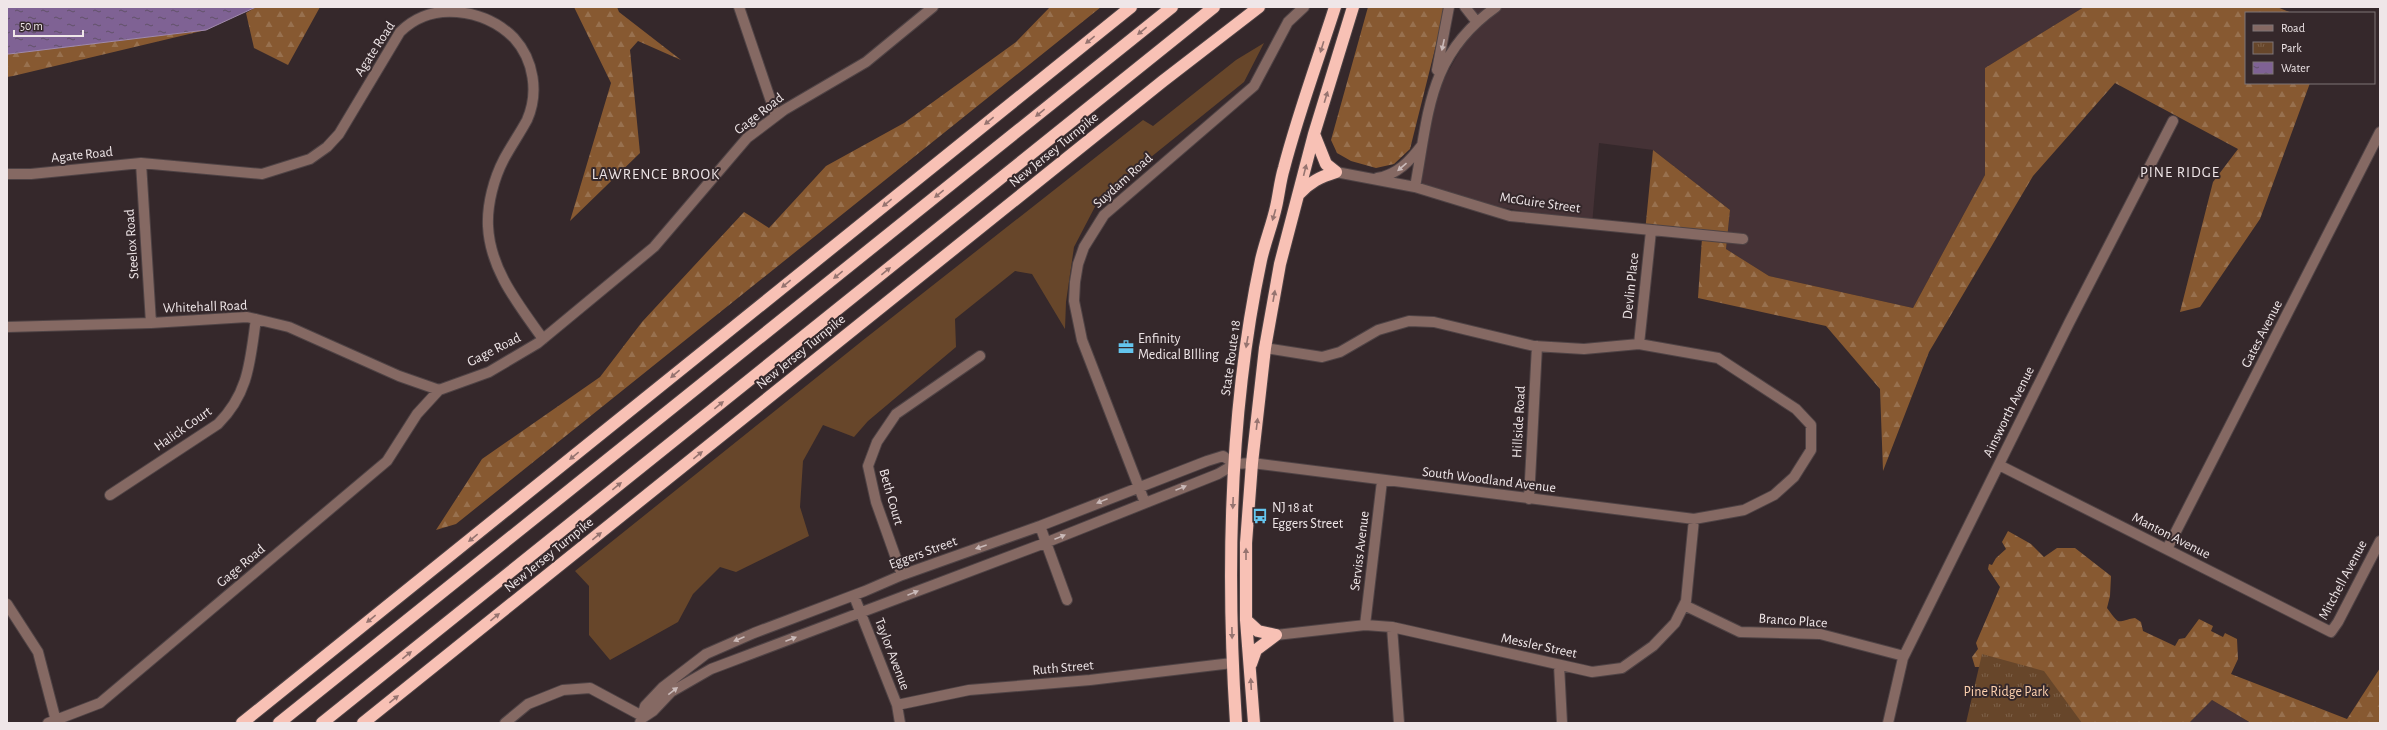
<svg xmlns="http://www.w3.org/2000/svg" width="2387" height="730" font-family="'Alegreya Sans',sans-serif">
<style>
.built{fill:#453236}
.grass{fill:#67462a}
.forest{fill:url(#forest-firs)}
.park{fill:url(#park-tufts)}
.water{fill:url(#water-ripples);stroke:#a18aad}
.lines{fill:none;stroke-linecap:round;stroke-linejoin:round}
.minor-casing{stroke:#4f4345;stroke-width:12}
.highway-casing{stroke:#4f4345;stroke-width:14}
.minor{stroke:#856963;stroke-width:10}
.highway{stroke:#f8c1b5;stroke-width:12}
.oneway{fill:#967470}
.oneway2{fill:#cabab9}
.labels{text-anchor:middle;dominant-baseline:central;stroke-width:4;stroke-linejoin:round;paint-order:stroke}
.street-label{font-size:14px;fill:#efe6e8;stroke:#35282b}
.poi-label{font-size:14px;fill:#efe6e8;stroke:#35282b;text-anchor:start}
.park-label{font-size:14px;fill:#fdd1af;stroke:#35282b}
.neighbourhood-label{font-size:15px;letter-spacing:1px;fill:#efe6e8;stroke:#35282b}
</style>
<defs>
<pattern id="forest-firs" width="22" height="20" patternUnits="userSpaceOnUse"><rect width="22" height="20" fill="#875931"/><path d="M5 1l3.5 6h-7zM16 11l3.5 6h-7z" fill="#98714f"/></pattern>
<pattern id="park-tufts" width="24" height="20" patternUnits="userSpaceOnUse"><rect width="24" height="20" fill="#67462a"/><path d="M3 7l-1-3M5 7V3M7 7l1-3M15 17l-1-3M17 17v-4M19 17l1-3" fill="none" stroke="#7d6149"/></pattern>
<pattern id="water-ripples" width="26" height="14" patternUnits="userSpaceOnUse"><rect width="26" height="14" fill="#7f6294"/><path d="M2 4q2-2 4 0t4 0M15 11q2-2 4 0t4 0" fill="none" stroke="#615269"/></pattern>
</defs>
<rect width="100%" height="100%" fill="#35282b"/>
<path class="built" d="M1465,7H2084L1985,68V175L1913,308L1769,276L1726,249L1730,210L1653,150L1599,143L1592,225L1420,191L1435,95L1475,24Z
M2212,700L2251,723H2189Z"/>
<path class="grass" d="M1264,43L1244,82L1099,199L1074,247L1066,302L1065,329L1032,274L1015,271L955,319L956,347L868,421L854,437L823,425L803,461L800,507L809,536L736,572L720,567L693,594L678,622L610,660L589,635V586L575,571L862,341L1143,120L1153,126L1236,60Z"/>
<path class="forest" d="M256,7H320L288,65L254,48L246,13Z
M574,7H617L619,12L681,60L638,41L630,50L640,153L570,221L611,83Z
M1050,7H1101L456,524L436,530L482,459L600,377L642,322L744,212L769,228L826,166L904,123L1016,42Z
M1368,7H1444L1445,9L1410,149L1394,164L1376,168L1351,161L1337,153L1331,140Z
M2084,7H2277L2292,13H2246V83H2310L2260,219L2200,307L2180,312L2213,182L2238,149L2115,83L2033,176L1929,352L1883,471L1880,389L1826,326L1698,298L1702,238L1645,232L1653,150L1730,210L1726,249L1769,276L1913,308L1985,175V68Z
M206,30L13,76L7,77V54Z
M2008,531L2031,544L2044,557L2057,548H2075L2111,576L2110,596L2107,608C2121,627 2116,621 2135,618L2141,622L2143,631L2175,646L2179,639L2185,638L2199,619L2213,626L2211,631L2223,637L2225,633L2237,639L2238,659L2231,674L2347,719L2380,668V723H2251L2212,700L2189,723H2047L1982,667H1975L1972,657L1978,649L1976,643L2000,587L1988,569L1989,564L1992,565L1996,558L2006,549L2002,542Z"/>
<path class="park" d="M1982,654L2044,671L2082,723H1966Z"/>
<path class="water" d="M7,7H256L206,30L9,54H7Z"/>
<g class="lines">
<defs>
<path id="minor" d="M739,7L776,116
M1465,7L1476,21
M1437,70L1449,7
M141,163L151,323
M1336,172L1415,187L1510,216L1743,239
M7,174H31L141,163L262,174L310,159L327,147L339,134L400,32C416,16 434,10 457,12C479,14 499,23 514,38C534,60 539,93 527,120C520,133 511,146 504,159C494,178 487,204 488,226C490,270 519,305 543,339
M1377,178C1397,175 1410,161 1422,145
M1415,187C1429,112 1428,55 1496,7
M7,327L151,323L247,317L289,327L399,376L439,390
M1639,344L1651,231
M1999,465L2331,632L2338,622L2380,541
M110,495L218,424C249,393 250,361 256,319
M1529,499L1537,346
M1145,503L1082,340L1074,301L1075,282L1078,264L1084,247L1104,215L1254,86L1288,22L1304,7
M1040,526L1067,600
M2167,549L2380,132
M902,575L876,502L868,466L877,442L896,414L980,356
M854,596L897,705L900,723
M7,604L38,652L56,721
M1684,605L1740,632L1820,634L1904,656
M1365,625L1382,481
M1392,627L1399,723
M1276,635L1365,625L1392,627L1592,672L1622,668L1653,646L1675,623L1686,601L1694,519
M1559,665L1562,723
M897,705L969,690L1090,680L1232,663
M644,717L653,711L671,692L711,669L1045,543L1218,474L1235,464L1252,463L1694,519L1744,510L1774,495L1794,477L1811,450V425L1796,409L1718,358L1639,344L1584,349L1534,346L1434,322L1409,321L1378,330L1340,352L1322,357L1265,348
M48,723L100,703L387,461L417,414L439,390L489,372L538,343L654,247L747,138L784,110L866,62L933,7
M505,723L528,704L563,690L590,688L644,717
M640,723L645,706L663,687L706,654L754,633L865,591L902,575L1040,526L1207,461L1223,456L1235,464
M1888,723L1903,658L2069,323L2173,121"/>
<path id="highway" d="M1314,134L1326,164L1336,172
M1299,194C1310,182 1320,177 1336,172
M1246,620L1258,631L1276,635
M1251,664L1256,650L1276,635
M242,723L1131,7
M279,723L1172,7
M322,723L1214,7
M363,723L1163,81L1259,7
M1236,723C1226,569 1229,411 1261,260C1265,242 1272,225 1276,207C1279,194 1280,181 1284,168C1298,114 1318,60 1335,7
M1254,723L1246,620V543L1252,463L1265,348L1280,264L1314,134L1353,7"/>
</defs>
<use href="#minor" class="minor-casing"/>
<use href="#highway" class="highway-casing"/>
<use href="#minor" class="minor"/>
<use href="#highway" class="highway"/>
</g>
<defs><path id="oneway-solid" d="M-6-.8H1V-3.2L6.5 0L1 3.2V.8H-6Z"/></defs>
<g class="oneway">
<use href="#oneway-solid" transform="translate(1142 31) rotate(141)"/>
<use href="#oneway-solid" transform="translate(1090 40) rotate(141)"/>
<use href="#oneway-solid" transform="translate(1322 47) rotate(107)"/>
<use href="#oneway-solid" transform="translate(1326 97) rotate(-73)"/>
<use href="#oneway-solid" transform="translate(1040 113) rotate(141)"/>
<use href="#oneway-solid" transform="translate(989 121) rotate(141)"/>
<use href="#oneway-solid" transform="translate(1305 170) rotate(-76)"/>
<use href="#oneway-solid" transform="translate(939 194) rotate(141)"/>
<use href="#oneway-solid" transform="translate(887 203) rotate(141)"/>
<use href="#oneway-solid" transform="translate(1274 215) rotate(106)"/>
<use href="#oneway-solid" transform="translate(886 271) rotate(-39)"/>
<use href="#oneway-solid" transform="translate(838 275) rotate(141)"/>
<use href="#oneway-solid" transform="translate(786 284) rotate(141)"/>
<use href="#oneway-solid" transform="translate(1274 296) rotate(-80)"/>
<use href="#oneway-solid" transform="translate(1247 342) rotate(100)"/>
<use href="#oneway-solid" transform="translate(675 374) rotate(140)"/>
<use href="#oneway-solid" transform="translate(719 405) rotate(-39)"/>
<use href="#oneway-solid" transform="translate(1257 424) rotate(-83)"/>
<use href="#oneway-solid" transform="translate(698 455) rotate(-39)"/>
<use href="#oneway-solid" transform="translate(574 456) rotate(141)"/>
<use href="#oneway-solid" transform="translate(617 486) rotate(-39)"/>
<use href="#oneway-solid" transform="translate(1233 503) rotate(92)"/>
<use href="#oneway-solid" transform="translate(597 536) rotate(-39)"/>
<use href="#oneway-solid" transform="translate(473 538) rotate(141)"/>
<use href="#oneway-solid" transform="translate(1246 554) rotate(-90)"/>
<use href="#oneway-solid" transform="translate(495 617) rotate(-39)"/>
<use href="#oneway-solid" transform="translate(371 619) rotate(141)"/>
<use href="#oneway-solid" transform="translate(1232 633) rotate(89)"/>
<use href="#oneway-solid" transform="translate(407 655) rotate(-39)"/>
<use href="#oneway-solid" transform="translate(1251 684) rotate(-93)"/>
<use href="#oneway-solid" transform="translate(394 699) rotate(-39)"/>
</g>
<g class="oneway2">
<use href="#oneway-solid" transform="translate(1443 45) rotate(102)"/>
<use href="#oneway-solid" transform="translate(1402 167) rotate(139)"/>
<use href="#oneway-solid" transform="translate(1181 488) rotate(-22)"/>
<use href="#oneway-solid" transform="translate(1102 501) rotate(158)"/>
<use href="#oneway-solid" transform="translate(1060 537) rotate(-22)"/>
<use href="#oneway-solid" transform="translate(981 547) rotate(161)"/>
<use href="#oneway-solid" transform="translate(913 593) rotate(-22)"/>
<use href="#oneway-solid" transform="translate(739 639) rotate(157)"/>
<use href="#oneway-solid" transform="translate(791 639) rotate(-21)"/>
<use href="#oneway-solid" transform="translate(673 691) rotate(-38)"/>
</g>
<defs>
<symbol id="office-bare" viewBox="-9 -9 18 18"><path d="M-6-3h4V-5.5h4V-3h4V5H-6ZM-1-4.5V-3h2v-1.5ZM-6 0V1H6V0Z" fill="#64c5ee" stroke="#35282b" stroke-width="2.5" paint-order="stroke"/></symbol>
<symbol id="bus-bare" viewBox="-9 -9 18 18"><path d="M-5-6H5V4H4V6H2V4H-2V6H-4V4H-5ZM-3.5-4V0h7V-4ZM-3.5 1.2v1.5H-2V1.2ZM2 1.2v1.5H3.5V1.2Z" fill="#64c5ee" stroke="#35282b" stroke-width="2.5" paint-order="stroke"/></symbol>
</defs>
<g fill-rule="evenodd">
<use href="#office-bare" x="1115" y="336" width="22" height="22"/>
<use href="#bus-bare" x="1249" y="505" width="22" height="22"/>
</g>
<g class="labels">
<g class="street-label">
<text transform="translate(375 49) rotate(-57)">Agate Road</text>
<text transform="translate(759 114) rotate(-38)">Gage Road</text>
<text transform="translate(1054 150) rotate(-39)">New Jersey Turnpike</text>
<text transform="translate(82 155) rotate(-6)">Agate Road</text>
<text transform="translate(1123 181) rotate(-42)">Suydam Road</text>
<text transform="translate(1540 203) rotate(8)">McGuire Street</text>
<text transform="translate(132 244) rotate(-94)">Steelox Road</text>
<text transform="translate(1631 286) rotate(-84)">Devlin Place</text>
<text transform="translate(205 307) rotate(-2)">Whitehall Road</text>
<text transform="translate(2262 334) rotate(-63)">Gates Avenue</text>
<text transform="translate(494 350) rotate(-27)">Gage Road</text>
<text transform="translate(801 352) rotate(-39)">New Jersey Turnpike</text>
<text transform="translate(1231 358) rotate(-82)">State Route 18</text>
<text transform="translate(2009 412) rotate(-64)">Ainsworth Avenue</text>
<text transform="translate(1519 422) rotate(-87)">Hillside Road</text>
<text transform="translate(183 429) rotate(-35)">Halick Court</text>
<text transform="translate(1489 480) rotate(7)">South Woodland Avenue</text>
<text transform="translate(891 497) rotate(74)">Beth Court</text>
<text transform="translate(2171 536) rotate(27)">Manton Avenue</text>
<text transform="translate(1360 551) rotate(-83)">Serviss Avenue</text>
<text transform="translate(923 553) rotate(-20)">Eggers Street</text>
<text transform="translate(549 555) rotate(-39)">New Jersey Turnpike</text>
<text transform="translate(241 566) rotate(-40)">Gage Road</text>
<text transform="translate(2343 580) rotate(-62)">Mitchell Avenue</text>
<text transform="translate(1793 621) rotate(4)">Branco Place</text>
<text transform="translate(1539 646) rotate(12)">Messler Street</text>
<text transform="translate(892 654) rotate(69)">Taylor Avenue</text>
<text transform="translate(1063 668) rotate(-5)">Ruth Street</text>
</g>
<g class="poi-label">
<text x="1138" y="339">Enfinity<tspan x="1138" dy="16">Medical BIlling</tspan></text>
<text x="1272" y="508">NJ 18 at<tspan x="1272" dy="16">Eggers Street</tspan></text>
</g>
<g class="park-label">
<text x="2006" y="692">Pine Ridge Park</text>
</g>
<g class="neighbourhood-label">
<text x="2180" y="172">PINE RIDGE</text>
<text x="656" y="174">LAWRENCE BROOK</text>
</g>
</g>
<rect width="2387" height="730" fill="none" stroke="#efe6e8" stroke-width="16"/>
<rect x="2245" y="12" width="130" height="72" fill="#35282b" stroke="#7f7477"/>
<rect x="2253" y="25" width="20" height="6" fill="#856963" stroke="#7f7477"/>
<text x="2281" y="32" font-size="12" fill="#efe6e8">Road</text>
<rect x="2253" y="42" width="20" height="12" fill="url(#park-tufts)" stroke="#7f7477"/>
<text x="2281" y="52" font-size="12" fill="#efe6e8">Park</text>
<rect x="2253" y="62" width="20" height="12" fill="url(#water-ripples)" stroke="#7f7477"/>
<text x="2281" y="72" font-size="12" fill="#efe6e8">Water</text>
<path d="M14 30v6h69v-6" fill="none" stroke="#efe6e8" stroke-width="2"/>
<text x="20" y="30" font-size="12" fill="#efe6e8" stroke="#35282b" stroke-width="3" paint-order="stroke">50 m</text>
</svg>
